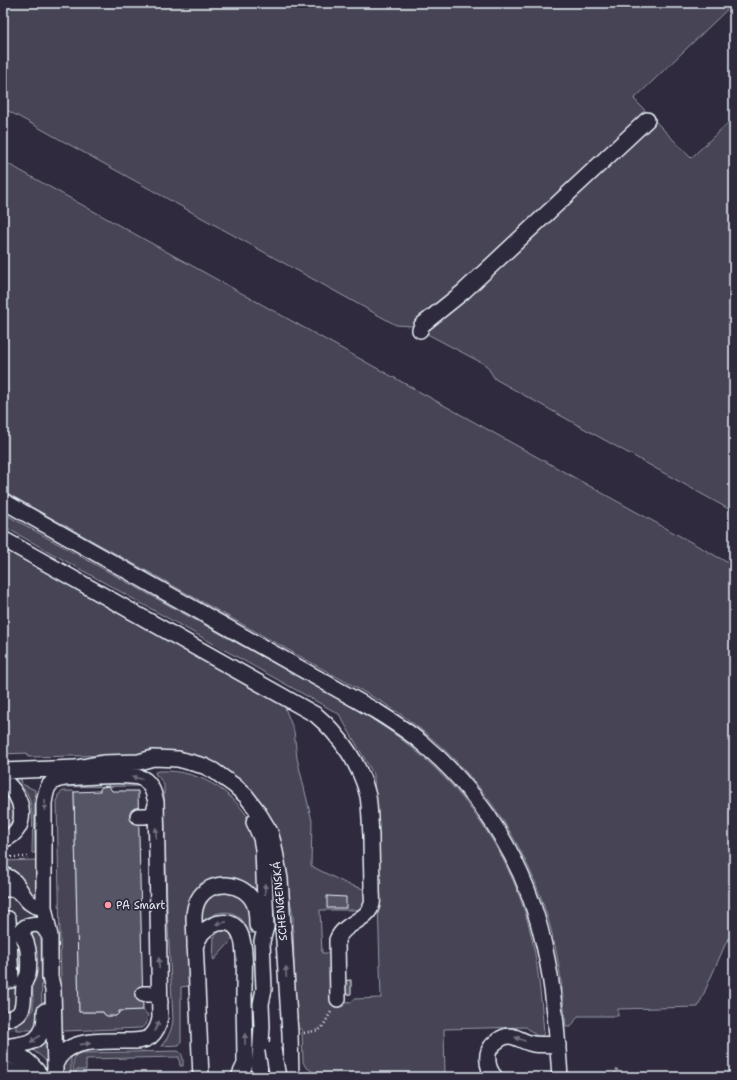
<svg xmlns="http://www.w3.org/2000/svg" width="737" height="1080" font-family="'Shantell Sans',sans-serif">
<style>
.built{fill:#3b3749}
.green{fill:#464455;stroke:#979aa6}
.building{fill:#575565;stroke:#e8f1f8}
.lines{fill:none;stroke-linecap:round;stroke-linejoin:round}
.minor-casing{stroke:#e8f1f8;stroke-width:18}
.major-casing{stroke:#e8f1f8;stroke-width:22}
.path{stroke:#e8f1f8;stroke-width:2.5;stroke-dasharray:1 3;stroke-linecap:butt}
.minor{stroke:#2f2a3d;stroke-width:15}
.major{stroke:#2f2a3d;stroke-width:19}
.minor-bridge-casing{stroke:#e8f1f8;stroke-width:18;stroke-linecap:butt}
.minor-bridge{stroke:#2f2a3d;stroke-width:15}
.oneway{fill:#70707e}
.poi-dot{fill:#ff9aa2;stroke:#2f2a3d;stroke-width:1.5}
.labels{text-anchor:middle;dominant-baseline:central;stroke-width:3.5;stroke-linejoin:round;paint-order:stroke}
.street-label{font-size:11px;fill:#e8f1f8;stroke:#2f2a3d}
.poi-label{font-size:11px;fill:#e8f1f8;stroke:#2f2a3d;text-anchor:start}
</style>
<rect width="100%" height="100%" fill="#2f2a3d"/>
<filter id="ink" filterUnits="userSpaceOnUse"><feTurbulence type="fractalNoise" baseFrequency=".025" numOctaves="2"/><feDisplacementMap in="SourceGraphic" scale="8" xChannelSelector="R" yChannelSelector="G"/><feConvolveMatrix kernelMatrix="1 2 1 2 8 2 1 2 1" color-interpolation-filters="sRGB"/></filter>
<g filter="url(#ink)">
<path class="built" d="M3,871L21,878L27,887L31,897L33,933L34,1007L31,1014L27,1018L22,1021L16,1022V1030H3Z"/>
<path class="green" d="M7,3H734L634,99L691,158L734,117V512L495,379L486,365L412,326L396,325L3,108V13Z
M3,161L734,566V938H728L698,1007L618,1009V1016H578L571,1027H566C563,1000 561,972 555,946C532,843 471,757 382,702L3,491Z
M3,513C85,559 166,604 248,649C294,675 342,699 387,729C455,775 508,847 529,926C538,961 541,997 544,1033L542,1036H537L526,1027L444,1029L445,1076L313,1077V1072L305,1066L303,1062L302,1029H295L293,915L283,867L248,793L157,754L28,757L27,753L3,754V547L278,700L285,708L294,731L297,758L312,821L311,866L347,884L367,890V910H320L322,953H330L333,1001L352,1002L354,999L381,998L374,775L339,714L3,526Z
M159,771C202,769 240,795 257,834L258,895L201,890L192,972L189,986L181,987V1041L179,1045L161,1046C168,1038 172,1030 173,1019L167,907L164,794V785L158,776L156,775L155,772Z
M20,774L22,784L35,790L34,801L35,853H32C32,837 35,808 27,793C23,786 16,783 12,777Z
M128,781L142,786L58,787L60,785Z
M3,785L14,797L15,820L8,825L3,827Z
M63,791H74L79,1012H103L104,1014L107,1016H116L119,1013V1011L143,1010L148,1015C147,1021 146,1025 141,1028L64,1031L62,1028L57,803L58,795Z
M35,860V862H37L38,897L36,899L21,878L3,871V861Z
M221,891L240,893L254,912L256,933H248C242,908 220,907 202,922C202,906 205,898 221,891Z
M36,931L41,935L42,1020L37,1030H16V1021C24,1021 30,1017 33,1009L32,935L33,933Z
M220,931C227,930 232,933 232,940L214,960L213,959L214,937Z
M49,1036L50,1066L42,1057L30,1048L45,1040Z
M178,1051C184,1054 183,1060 183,1066H180L179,1057L86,1059V1070H76V1077H74C74,1069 70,1057 80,1053Z
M71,1053V1077H62V1063Z"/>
<path class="building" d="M109,786L112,791H138L143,1010L119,1011V1013L116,1016H107L104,1014L103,1012H79L74,792L100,791V789L102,787Z
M327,896L346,897V908H327Z
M351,980V994L340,995V981Z"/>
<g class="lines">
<defs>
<path id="minor" d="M420,330L422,325L463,292L647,120
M3,501L376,711C392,721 408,731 423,744C484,795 527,867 544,945C554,988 557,1033 560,1077
M3,539L316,715C340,735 361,766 368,796C370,809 370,823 371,836C371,854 372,873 372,891C372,895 373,900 372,904C368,921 344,922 337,940L338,999
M3,771L76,768L103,763L139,762L153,758L178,759L204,766L214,771L235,786L246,796L256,809L270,832L274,846L280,879L290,1033L291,1077
M3,781C24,794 31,830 3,840
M138,816C147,816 153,817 155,808
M254,822L261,838L263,849L266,927L262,941L264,989L261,1004L262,1026L259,1077
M3,875C20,879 20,898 32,904C35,906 40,907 44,907V804C46,788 48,780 65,778C81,777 135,772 145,780C152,786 154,794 156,802L160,1018C159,1025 156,1032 150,1037C144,1041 137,1041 130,1041C106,1042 65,1036 55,1065
M3,889H15L24,896
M44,907L50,936V977L53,990L55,1069L54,1077
M3,919H8L11,980L3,981
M195,947C197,942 199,937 202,933C214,921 234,916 241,936C246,950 244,975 244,991C244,1015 245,1040 245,1064L239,1077
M143,994H156L160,1002
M3,1019C28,1018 22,1002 24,985C24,981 27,978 28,974C29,969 29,951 27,946C26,939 21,937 23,929C28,924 40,922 44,928C46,930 48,934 50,936
M3,1047C30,1044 46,1043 45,1011
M3,1068L20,1077
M201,1077L194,918C194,912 195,906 198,900C210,878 244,881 254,903C257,910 257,918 257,925
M495,1077C489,1071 487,1063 488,1054C489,1049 492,1045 496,1042C512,1029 517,1041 533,1044C541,1045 550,1044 558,1045"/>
<path id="major" d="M3,1050C19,1055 30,1064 39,1077"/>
</defs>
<use href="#minor" class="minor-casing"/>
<use href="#major" class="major-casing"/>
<path class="path" d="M3,857H31
M304,1033L319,1030L322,1028L332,1010
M221,1077L226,1072
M613,1077L617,1072V1068"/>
<use href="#minor" class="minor"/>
<use href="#major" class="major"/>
<defs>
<path id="minor-bridge" d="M273,1049L278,1077"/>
</defs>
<use href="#minor-bridge" class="minor-bridge-casing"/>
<use href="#minor-bridge" class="minor-bridge"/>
</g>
<defs><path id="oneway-solid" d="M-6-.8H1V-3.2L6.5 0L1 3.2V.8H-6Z"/></defs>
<g class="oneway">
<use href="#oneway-solid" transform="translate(137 778) rotate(-167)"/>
<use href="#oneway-solid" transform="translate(45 805) rotate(92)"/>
<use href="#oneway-solid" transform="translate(156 833) rotate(-91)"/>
<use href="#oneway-solid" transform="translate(265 889) rotate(-92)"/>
<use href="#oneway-solid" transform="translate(221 923) rotate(169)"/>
<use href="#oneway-solid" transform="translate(159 963) rotate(-91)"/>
<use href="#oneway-solid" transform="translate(286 972) rotate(-93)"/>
<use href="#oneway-solid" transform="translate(157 1026) rotate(-66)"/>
<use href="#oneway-solid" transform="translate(35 1039) rotate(145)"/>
<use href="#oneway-solid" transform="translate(245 1039) rotate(-91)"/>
<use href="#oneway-solid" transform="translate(520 1039) rotate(-159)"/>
<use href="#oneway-solid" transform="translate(85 1044) rotate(-6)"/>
</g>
</g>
<circle class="poi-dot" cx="108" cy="905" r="4"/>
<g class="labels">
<g class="street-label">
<text transform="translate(280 901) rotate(-95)">SCHENGENSKÁ</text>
</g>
<g class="poi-label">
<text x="116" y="905">PA Smart</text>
</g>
</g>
<rect width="737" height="1080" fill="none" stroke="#2f2a3d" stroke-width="16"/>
<rect x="8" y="8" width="721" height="1064" fill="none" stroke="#e8f1f8" stroke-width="1.5" filter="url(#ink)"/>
</svg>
